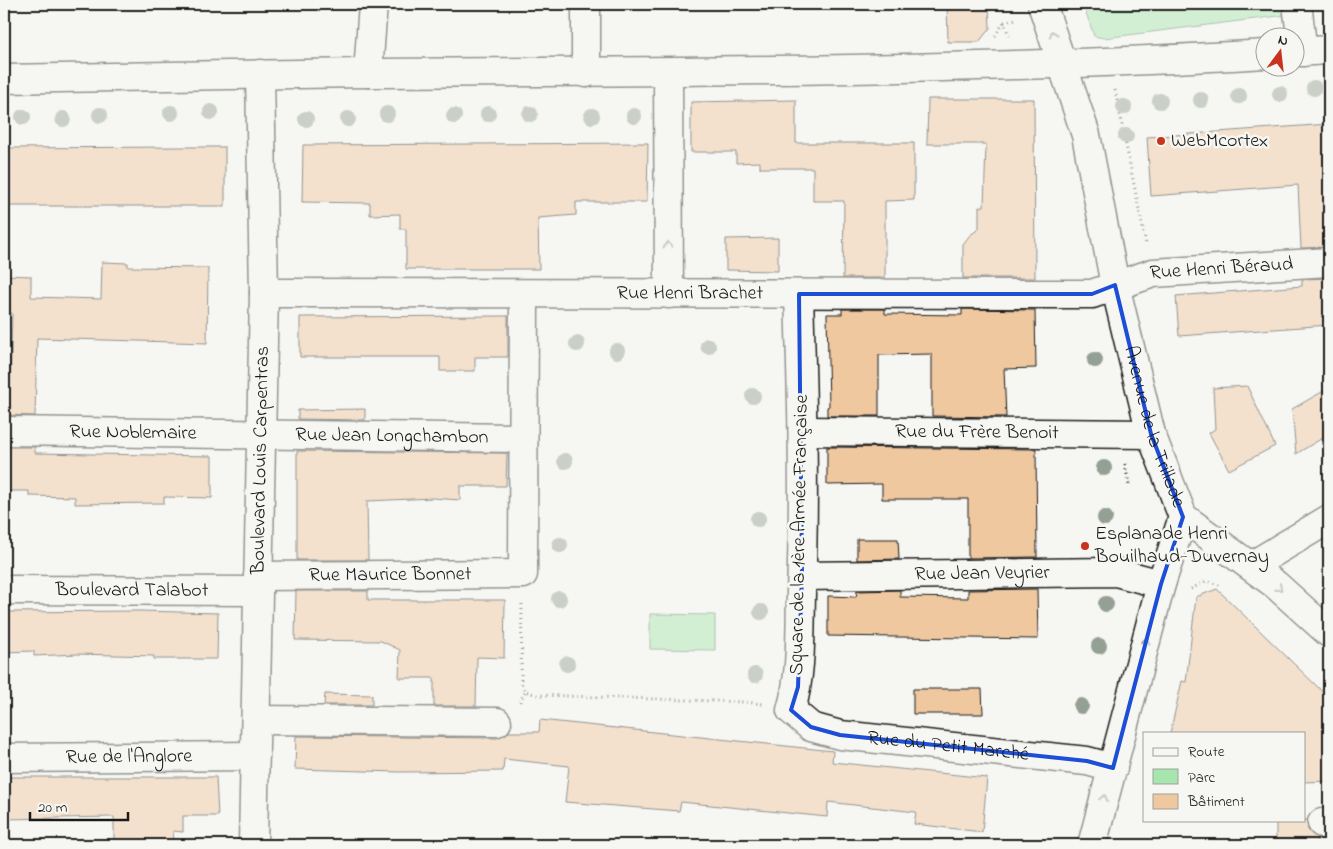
<svg xmlns="http://www.w3.org/2000/svg" width="1333" height="849" font-family="'Indie Flower',sans-serif">
<style>
.green{fill:#a6e6ae;stroke:#618165}
.building{fill:#efc89f;stroke:#1c1c1c}
.lines{fill:none;stroke-linecap:round;stroke-linejoin:round}
.minor-casing{stroke:#1c1c1c;stroke-width:31}
.path{stroke:#1c1c1c;stroke-width:3;stroke-dasharray:1 4;stroke-linecap:butt}
.minor{stroke:#f6f6f2;stroke-width:28}
.tree{fill:#95a094}
.oneway{stroke:#949492}
.marked{fill:none;stroke:#1d4ed8;stroke-width:4;stroke-linejoin:round}
.poi-dot{fill:#c8321e;stroke:#f6f6f2;stroke-width:2}
.labels{text-anchor:middle;dominant-baseline:central;stroke-width:5;stroke-linejoin:round;paint-order:stroke}
.poi-label{font-size:20px;fill:#1c1c1c;stroke:#f6f6f2;text-anchor:start}
.street-label{font-size:20px;fill:#1c1c1c;stroke:#f6f6f2}
</style>
<rect width="100%" height="100%" fill="#f6f6f2"/>
<filter id="ink" filterUnits="userSpaceOnUse"><feTurbulence type="fractalNoise" baseFrequency=".02" numOctaves="2"/><feDisplacementMap in="SourceGraphic" scale="10" xChannelSelector="R" yChannelSelector="G"/><feConvolveMatrix kernelMatrix="1 2 1 2 8 2 1 2 1" color-interpolation-filters="sRGB"/></filter>
<g filter="url(#ink)">
<path class="green" d="M1083,4H1288L1287,15L1104,38L1094,36Z
M650,614L715,615V650L650,649Z"/>
<path class="building" d="M947,4H989L990,28L979,42H948Z
M928,99H1034L1035,278H963V244L970,235L979,229V207L984,206L986,144H927Z
M796,100V143H914V200L885,201V278H843L844,201H813V168H760V162L736,163V152H691V102Z
M1329,124V247L1301,248L1298,185L1151,196L1147,137Z
M648,143L647,202H576V215L538,218L539,269H406V229H400V214L370,215V203L302,202L303,145Z
M181,147H225V206H4V148Z
M778,238V271L726,270V239Z
M102,262L128,263V267L208,268L207,343L37,338L35,416L4,415V382L10,383L12,313H4V275L31,276V297L101,299Z
M1329,278V325L1179,336L1176,296L1302,286V279Z
M842,309H885V314L962,315V309L1035,310L1036,368L1004,369L1006,417L932,416V354L879,355V416H827V407L829,406L827,314H842Z
M508,316V357H475V371H440V357H300V317Z
M1247,386L1275,446L1229,470L1209,433L1215,429L1213,388Z
M1329,388V434L1296,454L1292,409Z
M365,409V420L298,419V410Z
M4,447H35V453L212,456V498L164,497V503L75,504V497L29,496V491H4Z
M827,447L1036,449L1037,557L968,558V499H882V484L827,485Z
M297,451L507,453L506,486H460V500L433,498L367,501L368,560H297Z
M857,539H898L899,559L857,560Z
M1037,589L1038,639L828,636V596L856,597L857,591L900,590V597L968,598V590Z
M1217,589L1329,698V781L1304,782V733H1170L1182,681L1186,682L1196,597Z
M296,591H368V600H505L504,658L477,657L476,706H434V678H399L400,650L381,641L295,640Z
M140,611L218,613L217,659H154V656L77,654L34,656V651L4,652V612Z
M913,689H982L983,714H913Z
M325,694L372,695V705H324Z
M540,720L833,751L832,762L987,778L982,832L914,824L916,812L828,802L827,817L681,802L679,811L565,802L569,766L504,759L503,771L399,772L295,769L296,736L497,738L509,732H539Z
M4,777H216L218,816H183V832L173,831L174,845H114V817L4,819Z
M1276,820H1307L1308,830L1317,837V845H1276Z"/>
<g class="lines">
<defs>
<g id="minor">
<path id="s1" d="M1042,4L1086,135L1115,285L1151,434L1183,517L1161,584L1092,845"/>
<path d="M1297,4L1303,52"/>
<path d="M1296,52L1329,50"/>
<path d="M668,72L669,294"/>
<path d="M368,73L373,4"/>
<path d="M586,73V4"/>
<path d="M4,79C124,77 245,74 365,73C665,71 966,72 1266,54"/>
<path id="s2" d="M264,293L1092,294L1153,273L1329,262"/>
<path id="s3" d="M799,294C802,394 805,494 801,593C800,632 802,673 791,710L811,727L840,735L1087,761L1113,768"/>
<path id="s4" d="M4,431L523,438"/>
<path id="s5" d="M803,431L1151,434"/>
<path d="M1183,517L1276,585L1329,633"/>
<path d="M1251,566L1329,519"/>
<path id="s6" d="M258,576L523,574L524,294"/>
<path id="s7" d="M802,576L1116,572L1161,584"/>
<path id="s8" d="M4,590L258,591"/>
<path d="M256,720L497,722"/>
<path id="s9" d="M4,758L255,756"/>
<path d="M1322,823H1329"/>
<path id="s10" d="M253,845L264,293L260,74"/>
</g>
</defs>
<use href="#minor" class="minor-casing"/>
<path class="path" d="M995,36L1004,22
M1009,36L1004,22L1016,19
M1115,90L1146,244
M1125,464L1129,485
M1191,589L1206,581L1222,586
M522,604L521,682L525,691L537,695L745,702L763,704
M520,702L525,691"/>
<use href="#minor" class="minor"/>
</g>
<g class="tree">
<circle cx="1314" cy="88" r="8"/>
<circle cx="1280" cy="94" r="8"/>
<circle cx="1239" cy="96" r="8"/>
<circle cx="1201" cy="100" r="8"/>
<circle cx="1160" cy="101" r="8"/>
<circle cx="1124" cy="107" r="8"/>
<circle cx="211" cy="112" r="8"/>
<circle cx="171" cy="113" r="8"/>
<circle cx="387" cy="114" r="8"/>
<circle cx="488" cy="114" r="8"/>
<circle cx="530" cy="114" r="8"/>
<circle cx="100" cy="115" r="8"/>
<circle cx="454" cy="116" r="8"/>
<circle cx="592" cy="116" r="8"/>
<circle cx="634" cy="116" r="8"/>
<circle cx="23" cy="117" r="8"/>
<circle cx="63" cy="119" r="8"/>
<circle cx="306" cy="119" r="8"/>
<circle cx="348" cy="119" r="8"/>
<circle cx="1126" cy="136" r="8"/>
<circle cx="577" cy="344" r="8"/>
<circle cx="708" cy="346" r="8"/>
<circle cx="617" cy="351" r="8"/>
<circle cx="1095" cy="360" r="8"/>
<circle cx="753" cy="396" r="8"/>
<circle cx="565" cy="461" r="8"/>
<circle cx="1104" cy="468" r="8"/>
<circle cx="1105" cy="518" r="8"/>
<circle cx="758" cy="519" r="8"/>
<circle cx="560" cy="545" r="8"/>
<circle cx="559" cy="599" r="8"/>
<circle cx="1106" cy="604" r="8"/>
<circle cx="761" cy="612" r="8"/>
<circle cx="1099" cy="646" r="8"/>
<circle cx="567" cy="664" r="8"/>
<circle cx="755" cy="675" r="8"/>
<circle cx="1081" cy="706" r="8"/>
</g>
<defs><path id="oneway-chevron" d="M-2-3.5L2.5 0L-2 3.5" fill="none" stroke-width="1.6" stroke-linecap="round" stroke-linejoin="round" transform="scale(1.25)"/></defs>
<g class="oneway">
<use href="#oneway-chevron" transform="translate(1053 34) rotate(-109)"/>
<use href="#oneway-chevron" transform="translate(668 245) rotate(-90)"/>
<use href="#oneway-chevron" transform="translate(1279 588) rotate(40)"/>
<use href="#oneway-chevron" transform="translate(1146 641) rotate(-75)"/>
<use href="#oneway-chevron" transform="translate(1104 798) rotate(-75)"/>
</g>
</g>
<path d="M0 0H1333V849H0ZM1115,285L1151,434L1183,517L1161,584L1113,768L1087,761L840,735L811,727L791,710L798,687L802,576L799,294H1092Z" fill="#f6f6f2" fill-opacity=".55" fill-rule="evenodd"/>
<path class="marked" d="M1115,285L1151,434L1183,517L1161,584L1113,768L1087,761L840,735L811,727L791,710L798,687L802,576L799,294H1092Z"/>
<g class="poi-dot">
<circle cx="1161" cy="141" r="5"/>
<circle cx="1085" cy="546" r="5"/>
</g>
<g class="labels">
<g class="poi-label">
<text x="1171" y="141">WebMcortex</text>
<text x="1095" y="534">Esplanade Henri<tspan x="1095" dy="23">Bouilhaud-Duvernay</tspan></text>
</g>
<g class="street-label">
<text stroke="none"><textPath href="#s2" startOffset="961">Rue Henri Béraud</textPath></text>
<text stroke="none"><textPath href="#s2" startOffset="426">Rue Henri Brachet</textPath></text>
<text stroke="none"><textPath href="#s1" startOffset="438">Avenue de la Trillade</textPath></text>
<text stroke="none"><textPath href="#s5" startOffset="174">Rue du Frère Benoit</textPath></text>
<text stroke="none"><textPath href="#s4" startOffset="129">Rue Noblemaire</textPath></text>
<text stroke="none"><textPath href="#s4" startOffset="388">Rue Jean Longchambon</textPath></text>
<text stroke="none"><textPath href="#s10" startOffset="385">Boulevard Louis Carpentras</textPath></text>
<text transform="translate(800 535) rotate(-89)">Square de la 1ère Armée Française</text>
<text stroke="none"><textPath href="#s7" startOffset="180">Rue Jean Veyrier</textPath></text>
<text stroke="none"><textPath href="#s6" startOffset="132">Rue Maurice Bonnet</textPath></text>
<text stroke="none"><textPath href="#s8" startOffset="128">Boulevard Talabot</textPath></text>
<text stroke="none"><textPath href="#s3" startOffset="582">Rue du Petit Marché</textPath></text>
<text stroke="none"><textPath href="#s9" startOffset="125">Rue de l'Anglore</textPath></text>
</g>
</g>
<rect width="1333" height="849" fill="none" stroke="#f6f6f2" stroke-width="20"/>
<rect x="10" y="10" width="1313" height="829" fill="none" stroke="#1c1c1c" stroke-width="2" filter="url(#ink)"/>
<rect x="1143" y="732" width="162" height="90" fill="#f6f6f2" stroke="#9f9f9c"/>
<rect x="1153" y="748" width="25" height="8" fill="#f6f6f2" stroke="#9f9f9c"/>
<text x="1188" y="756" font-size="15" fill="#1c1c1c">Route</text>
<rect x="1153" y="769" width="25" height="15" fill="#a6e6ae" stroke="#9f9f9c"/>
<text x="1188" y="782" font-size="15" fill="#1c1c1c">Parc</text>
<rect x="1153" y="794" width="25" height="15" fill="#efc89f" stroke="#9f9f9c"/>
<text x="1188" y="806" font-size="15" fill="#1c1c1c">Bâtiment</text>
<g transform="translate(1280 52) rotate(15)"><circle r="24" fill="#f6f6f2" stroke="#9f9f9c"/>
<path d="M0-4L9 19L0 12L-9 19Z" fill="#c8321e"/>
<text y="-8" font-size="14" font-weight="bold" text-anchor="middle" fill="#1c1c1c">N</text>
</g>
<path d="M30 812v8h98v-8" fill="none" stroke="#1c1c1c" stroke-width="2.5"/>
<text x="38" y="812" font-size="15" fill="#1c1c1c" stroke="#f6f6f2" stroke-width="4" paint-order="stroke">20 m</text>
</svg>
